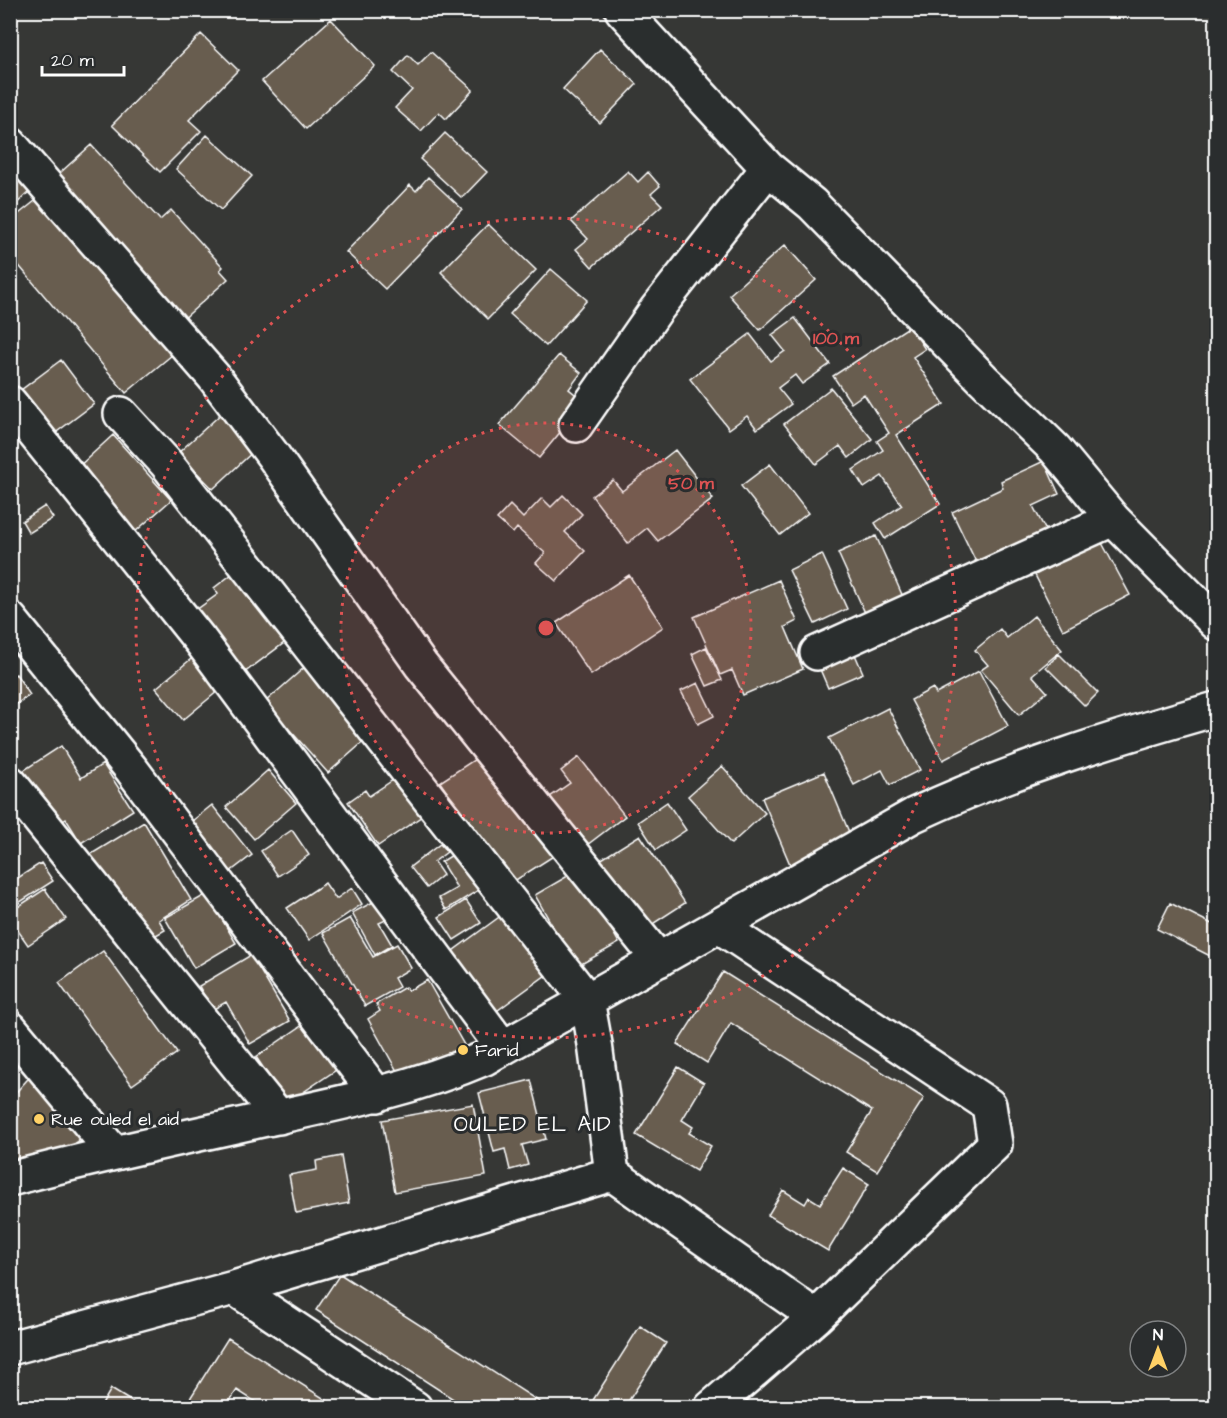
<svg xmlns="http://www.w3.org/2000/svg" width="1227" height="1418" font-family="'Architects Daughter',sans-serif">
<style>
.building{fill:#685d4f;stroke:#fff;stroke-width:1.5}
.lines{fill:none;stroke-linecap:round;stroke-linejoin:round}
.minor-casing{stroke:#fff;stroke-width:38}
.minor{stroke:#2a2d2e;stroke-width:33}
.ring{fill:none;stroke:#de5353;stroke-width:3;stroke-dasharray:3 6}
.poi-dot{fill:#ffd166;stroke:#2a2d2e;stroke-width:2}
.labels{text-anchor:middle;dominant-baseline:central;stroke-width:6;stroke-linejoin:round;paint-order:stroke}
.poi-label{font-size:18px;fill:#fff;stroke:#2a2d2e;text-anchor:start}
.quarter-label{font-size:21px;letter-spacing:1.5px;fill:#fff;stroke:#2a2d2e}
.centre{fill:#de5353;stroke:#2a2d2e;stroke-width:3}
.ring-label{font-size:18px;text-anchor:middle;font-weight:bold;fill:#de5353;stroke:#2a2d2e;stroke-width:6;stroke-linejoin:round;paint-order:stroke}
</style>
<rect width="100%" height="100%" fill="#363735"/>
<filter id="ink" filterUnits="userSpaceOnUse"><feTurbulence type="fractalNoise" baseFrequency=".0167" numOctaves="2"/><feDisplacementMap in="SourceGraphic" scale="12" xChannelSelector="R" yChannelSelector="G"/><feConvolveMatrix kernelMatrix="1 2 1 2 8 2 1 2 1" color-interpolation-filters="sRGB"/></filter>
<g filter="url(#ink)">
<path class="building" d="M331,19L375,66L306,129L262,81Z
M201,34L238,70L189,120L201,131L160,172L112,125Z
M600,49L637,84L600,123L563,89Z
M431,52L473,90L446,119L439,112L421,131L395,108L412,90L393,72L408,55L418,65Z
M445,133L487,172L462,198L420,159Z
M207,135L252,176L221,210L176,169Z
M91,145L160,220L171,210L223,267L220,270L228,279L180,322L51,181Z
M10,166L32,189L10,210Z
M628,171L638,182L648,172L660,186L651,194L662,205L592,267L576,249L588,239L571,221Z
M428,177L462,209L385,289L346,252L410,185L416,191Z
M40,197L172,355L126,393L10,255V221Z
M488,224L536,270L488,319L441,272Z
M785,245L816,280L760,330L729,295Z
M551,269L587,300L546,346L510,314Z
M795,318L830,364L802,384L795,375L778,388L791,404L757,429L747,416L729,429L690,379L750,334L771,361L785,351L772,335Z
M910,326L925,349L913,357L944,404L896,435L940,504L885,539L875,523L902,505L882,476L864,488L853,470L883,450L877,441L889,433L864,394L851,403L833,376Z
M559,355L581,373L569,389L585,402L539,458L499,425Z
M61,360L94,404L54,434L21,390Z
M831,388L872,439L849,458L840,446L816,464L784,424Z
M222,413L256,449L213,489L178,453Z
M113,435L171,500L135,532L77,468Z
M675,450L713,499L658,541L647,528L628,543L592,496L613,480L622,491Z
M1044,461L1059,494L1033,506L1046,531L977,564L952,512L1003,488L1001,481Z
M770,464L808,513L780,535L741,486Z
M563,495L582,514L565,532L585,551L556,581L536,563L545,553L517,528L513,533L497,519L510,505L523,518L542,498L551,507Z
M45,506L53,518L29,533L22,521Z
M876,536L904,599L866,615L838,553Z
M1101,541L1130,595L1063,630L1035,575Z
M822,554L847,609L815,624L789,570Z
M236,571L288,640L240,676L192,613L218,594L214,588Z
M629,575L663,627L591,675L556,623Z
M779,580L797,621L785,627L803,669L743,695L732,670L720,675L694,617Z
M1034,616L1062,650L1032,675L1047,692L1019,715L981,670L988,665L975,650L1000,629L1007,638Z
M851,645L863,673L828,688L816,660Z
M706,647L722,680L707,686L692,654Z
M197,654L224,686L183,720L156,688Z
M1059,654L1098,693L1085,706L1046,667Z
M306,666L369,737L328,773L265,702Z
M979,671L1008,726L943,760L911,700L933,688L936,694Z
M16,674L30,695L10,708V677Z
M698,683L714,716L698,724L681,691Z
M888,708L920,770L890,785L882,770L854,785L829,738Z
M61,746L81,778L103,764L133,810L81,843L66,819L51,829L15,776Z
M483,754L555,855L508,885L440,782Z
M579,757L625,816L587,845L550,797L570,783L561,771Z
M722,766L765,813L731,844L688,796Z
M268,770L296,803L254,839L226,807Z
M824,772L854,844L792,869L762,798Z
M402,774L428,812L378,846L348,802L365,790L369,796Z
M667,802L686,830L656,850L638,822Z
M212,805L252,855L226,875L187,825Z
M144,822L191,900L159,920L165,930L142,943L88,856Z
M292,830L309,855L278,876L261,851Z
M640,835L685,903L645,929L600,860Z
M440,844L447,852L434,862L443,875L427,888L410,867Z
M460,850L482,888L446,910L439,898L457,888L441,862Z
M41,863L53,881L14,906L10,900V883Z
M578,870L619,943L576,967L535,895Z
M325,883L336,899L352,888L362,904L309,940L287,908Z
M45,889L66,919L28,945L10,919V912Z
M207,894L236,943L194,968L165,918Z
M377,900L388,919L379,923L392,945L375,955L352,913Z
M466,900L481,923L454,940L439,917Z
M1170,903L1216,926V959L1157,929Z
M502,915L546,975L494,1013L450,953Z
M350,918L373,957L397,944L411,968L394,978L399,987L365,1006L323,933Z
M103,951L177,1053L132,1085L59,983Z
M251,955L290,1021L250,1044L226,1002L212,1010L199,986Z
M723,972L924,1098L877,1171L846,1152L872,1111L731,1023L707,1063L677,1044Z
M427,980L464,1045L402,1080L368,1019L380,1011L376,1004L405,987L408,991Z
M310,1020L342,1066L287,1103L256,1057Z
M678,1067L704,1083L682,1120L693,1127L689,1133L711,1146L696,1171L636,1135Z
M35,1071L82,1139L60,1153L25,1163L10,1161V1099Z
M531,1080L546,1139L522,1145L528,1165L510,1170L505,1149L494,1152L479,1093Z
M473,1104L486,1176L395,1192L382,1120Z
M341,1156L349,1203L296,1213L289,1175L317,1170L316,1161Z
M843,1168L869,1184L828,1251L768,1215L783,1190L805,1204L809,1197L820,1204Z
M340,1274L549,1408H467L316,1310Z
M640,1326L666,1343L624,1408H588Z
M228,1338L339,1408H265L237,1390L225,1408H184Z
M111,1389L142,1408H100Z"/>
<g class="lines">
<defs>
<path id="minor" d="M622,10L768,168L812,204L983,379L1055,449L1113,519L1216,623
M10,144L214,377L272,454L421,665L659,960
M10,403L200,640L503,1048
M576,425L656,310L768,168
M10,619L132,770L377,1095
M817,653L1113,519
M10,783L279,1117
M10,1028L114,1153
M612,1174L816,1317
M10,1179C95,1156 181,1138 267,1119C342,1103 415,1088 485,1058L914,815C1011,770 1113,738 1216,709
M234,1288L415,1408
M10,1348L234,1288L612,1174L595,1044L587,1000L166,463L121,414
M711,1408L816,1317L995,1144L989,1105L719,926"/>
</defs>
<use href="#minor" class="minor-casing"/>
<use href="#minor" class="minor"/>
</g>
</g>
<circle cx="546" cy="628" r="205" fill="#de5353" fill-opacity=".12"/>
<g class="ring">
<circle cx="546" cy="628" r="205"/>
<circle cx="546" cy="628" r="410"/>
</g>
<g class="poi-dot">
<circle cx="463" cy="1050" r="6"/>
<circle cx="39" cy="1119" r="6"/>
</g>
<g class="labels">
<g class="poi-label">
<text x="475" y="1050">Farid</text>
<text x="51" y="1119">Rue ouled el aid</text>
</g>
<g class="quarter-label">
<text x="533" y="1124">OULED EL AID</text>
</g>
</g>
<circle cx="546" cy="628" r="9" class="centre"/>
<g class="ring-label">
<text x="836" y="344">100 m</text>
<text x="691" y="489">50 m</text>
</g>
<rect width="1227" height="1418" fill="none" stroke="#2a2d2e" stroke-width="36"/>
<rect x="18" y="18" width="1191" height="1382" fill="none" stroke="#fff" stroke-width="2" filter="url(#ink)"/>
<g transform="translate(1158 1349)"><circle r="28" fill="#2a2d2e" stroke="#7f8182" stroke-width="1.5"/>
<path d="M0-4.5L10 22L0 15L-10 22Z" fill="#ffd166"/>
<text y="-9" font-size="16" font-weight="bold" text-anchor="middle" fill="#ffffff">N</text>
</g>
<path d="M42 66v9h82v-9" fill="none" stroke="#ffffff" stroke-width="3"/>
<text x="51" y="66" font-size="18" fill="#ffffff" stroke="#2a2d2e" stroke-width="4.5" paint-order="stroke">20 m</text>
</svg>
